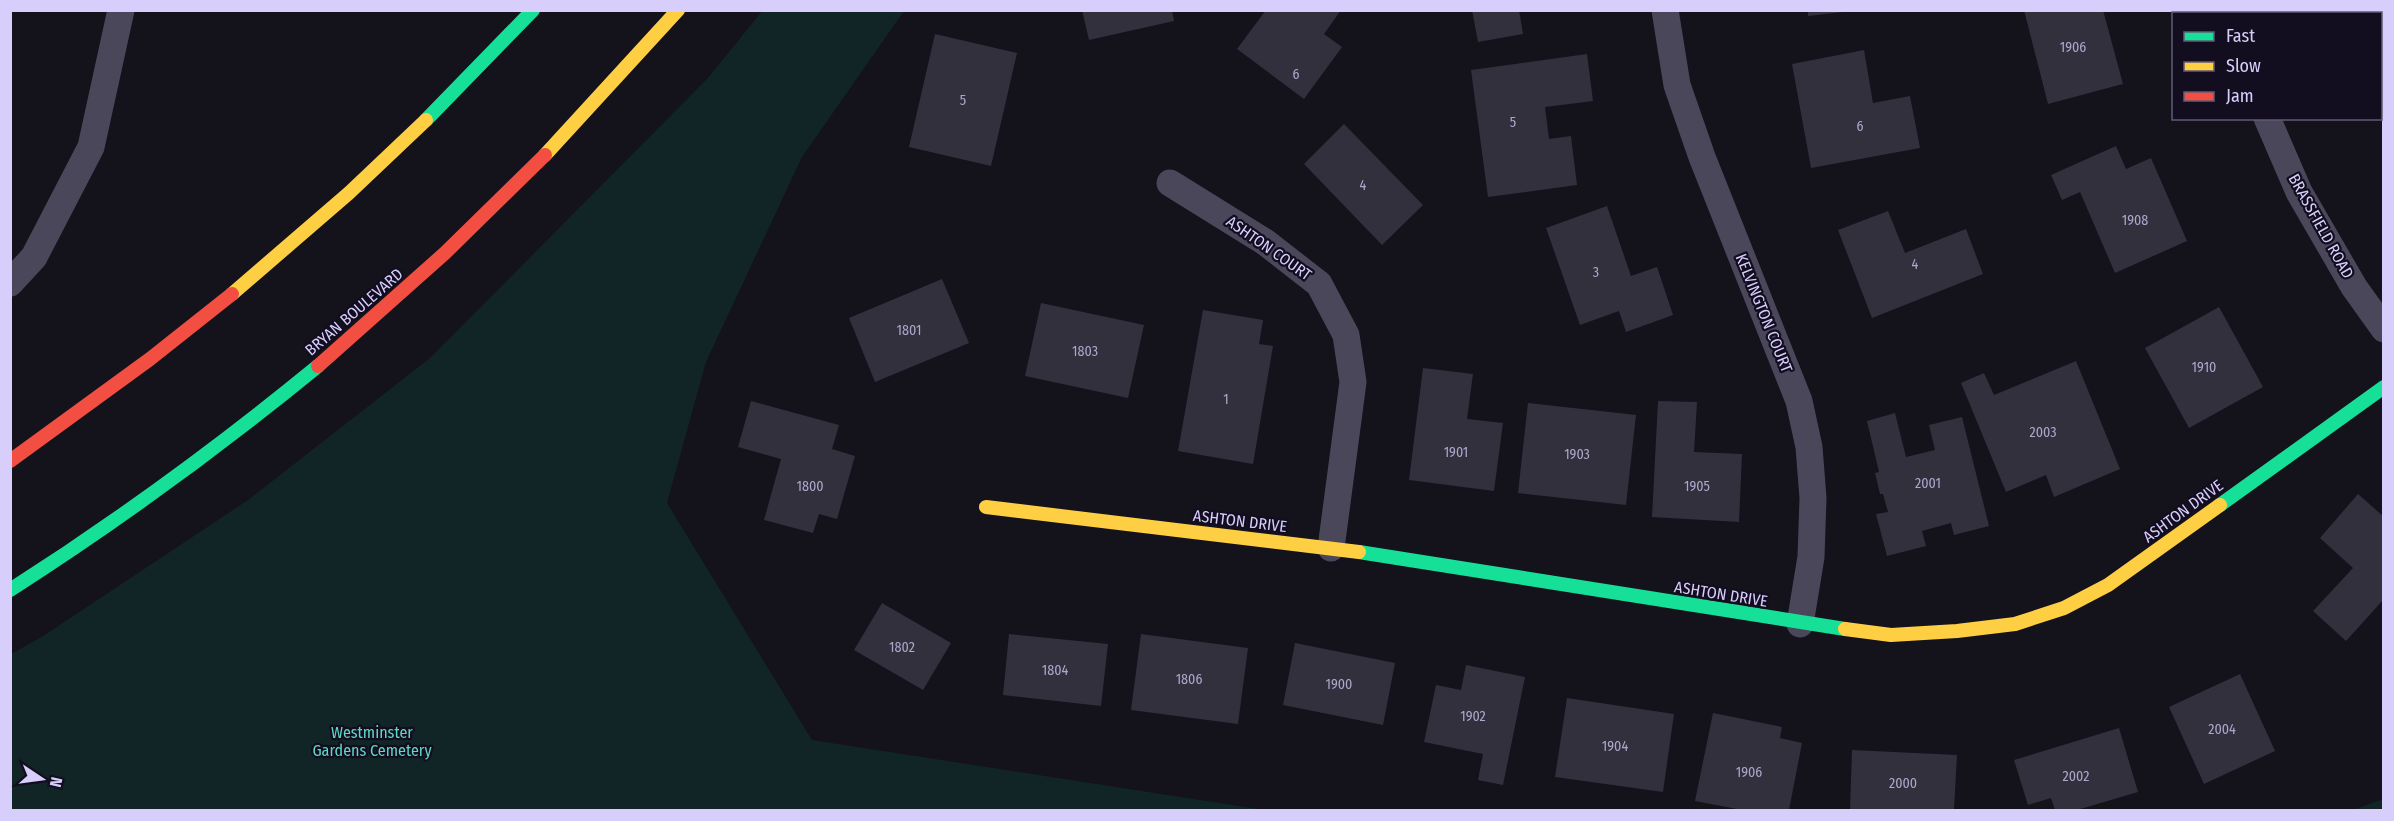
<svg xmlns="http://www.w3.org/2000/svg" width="2394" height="821" font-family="'Fira Sans Condensed',sans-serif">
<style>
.green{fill:#112426}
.building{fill:#32303d}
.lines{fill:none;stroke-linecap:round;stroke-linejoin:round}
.street{stroke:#4a475b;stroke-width:27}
.fast{stroke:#16e098;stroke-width:14}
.slow{stroke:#ffcf43;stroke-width:14}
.jam{stroke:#f24e42;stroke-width:14}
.labels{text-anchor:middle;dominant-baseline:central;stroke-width:4.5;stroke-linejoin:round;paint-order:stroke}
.number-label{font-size:14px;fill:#aea6cc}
.street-label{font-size:16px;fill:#d8cefc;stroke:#120e1f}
.park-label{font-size:16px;fill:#5fd8c5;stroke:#120e1f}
</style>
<rect width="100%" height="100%" fill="#14121b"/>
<path class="green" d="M763,10L904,11L802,157L706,362L667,503L812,740L1265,810H11V654L43,636L248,500L430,358L707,79Z
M2383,799V810H2353Z"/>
<path class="building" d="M1082,10H1172L1174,21L1089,40Z
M1266,10H1341L1324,34L1342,47L1304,99L1237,49Z
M1472,10H1519L1523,34L1478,42Z
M1808,10H1843V12L1808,16Z
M2024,10H2103L2123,84L2048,104Z
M2363,10H2384V67L2380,59V14H2364Z
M935,34L1017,53L991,166L909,147Z
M1864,50L1873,103L1910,96L1920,148L1811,168L1792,64Z
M1587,54L1593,101L1545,107L1549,139L1571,136L1577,185L1488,197L1471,70Z
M1344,124L1423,205L1382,245L1304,164Z
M2116,146L2126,169L2151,158L2187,241L2115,273L2080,192L2062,200L2051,175Z
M1607,206L1631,276L1657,267L1673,315L1626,332L1619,311L1580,325L1546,228Z
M1888,211L1905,253L1966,229L1983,274L1872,318L1838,230Z
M942,279L969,343L875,382L849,318Z
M1041,303L1144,325L1128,398L1025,376Z
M2219,307L2263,387L2189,428L2145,348Z
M1203,310L1263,320L1259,344L1273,346L1253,464L1178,451Z
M2076,361L2120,469L2054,497L2046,475L2006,492L1961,383L1984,373L1994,395Z
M1423,368L1473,374L1467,419L1503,423L1494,491L1409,480Z
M751,401L839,425L832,449L855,456L837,519L819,514L813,533L764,520L781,459L738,447Z
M1658,401L1697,402L1694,452L1742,454L1739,522L1652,517Z
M1528,403L1636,415L1626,505L1518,493Z
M1895,413L1906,457L1935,450L1929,425L1962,417L1989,526L1954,535L1951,523L1922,531L1926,546L1887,556L1876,514L1888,512L1883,494H1880L1875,473L1879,472L1867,421Z
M2358,494L2384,517V599L2346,641L2313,611L2353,568L2320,538Z
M882,603L951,643L923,690L854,650Z
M1009,634L1108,644L1101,706L1003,695Z
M1141,634L1248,648L1238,724L1131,710Z
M1295,643L1395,663L1383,725L1283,705Z
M1466,665L1525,677L1503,785L1478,780L1483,754L1424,742L1436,685L1461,690Z
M2240,674L2275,751L2204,784L2169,707Z
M1567,698L1674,714L1663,792L1555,777Z
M1713,713L1782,727L1780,738L1802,743L1789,810H1742L1695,801Z
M2119,728L2138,792L2077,810H2055L2051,798L2028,805L2014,760Z
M1852,750L1957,755L1954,810H1850Z"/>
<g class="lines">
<path class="street" d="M1665,10L1677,85L1702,157L1799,401L1809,447L1813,498L1811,557L1800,624
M2227,10V14
M2267,118L2299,192L2354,287L2384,329
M1170,183L1265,242L1319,284L1346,335L1353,382L1331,548
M10,283L34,257L91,147L121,10"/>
<path class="fast" d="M426,120L533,10
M2220,505L2384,387
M1359,552L1845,629
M10,590C118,521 219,447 318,366"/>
<path class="slow" d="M545,155L678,10
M232,294L349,193L426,120
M986,507L1359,552
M1845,629L1891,635L1957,631L2015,624L2064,608L2108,585L2220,505"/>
<path class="jam" d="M318,366L445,253L545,155
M10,461L150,359L232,294"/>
</g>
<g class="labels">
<g class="number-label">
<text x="2073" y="47">1906</text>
<text x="1296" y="74">6</text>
<text x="963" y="100">5</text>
<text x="1513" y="122">5</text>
<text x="1860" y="126">6</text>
<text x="1363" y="185">4</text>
<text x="2135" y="220">1908</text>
<text x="1915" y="264">4</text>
<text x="1596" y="272">3</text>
<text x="909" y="330">1801</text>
<text x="1085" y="351">1803</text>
<text x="2204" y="367">1910</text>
<text x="1226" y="399">1</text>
<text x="2043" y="432">2003</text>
<text x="1456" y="452">1901</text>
<text x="1577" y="454">1903</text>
<text x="1928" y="483">2001</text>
<text x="810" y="486">1800</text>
<text x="1697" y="486">1905</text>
<text x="902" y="647">1802</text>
<text x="1055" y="670">1804</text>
<text x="1189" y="679">1806</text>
<text x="1339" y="684">1900</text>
<text x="1473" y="716">1902</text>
<text x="2222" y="729">2004</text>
<text x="1615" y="746">1904</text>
<text x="1749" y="772">1906</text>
<text x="2076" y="776">2002</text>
<text x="1903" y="783">2000</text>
</g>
<g class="street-label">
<text transform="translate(2321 226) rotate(61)">BRASSFIELD ROAD</text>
<text transform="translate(1269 248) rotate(35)">ASHTON COURT</text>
<text transform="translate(354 312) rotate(-41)">BRYAN BOULEVARD</text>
<text transform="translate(1764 313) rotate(68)">KELVINGTON COURT</text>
<text transform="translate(2183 511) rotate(-36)">ASHTON DRIVE</text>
<text transform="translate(1240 521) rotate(7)">ASHTON DRIVE</text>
<text transform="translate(1721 594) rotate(9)">ASHTON DRIVE</text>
</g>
<g class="park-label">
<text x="372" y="732">Westminster<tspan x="372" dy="18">Gardens Cemetery</tspan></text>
</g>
</g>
<rect width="2394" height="821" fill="none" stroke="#d8cefc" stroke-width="24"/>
<rect x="2172" y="12" width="210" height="108" fill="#120e1f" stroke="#615b77" stroke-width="1.5"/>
<rect x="2184" y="32" width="30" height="9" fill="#16e098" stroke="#615b77" stroke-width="1.5"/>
<text x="2226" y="42" font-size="18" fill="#d8cefc">Fast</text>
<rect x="2184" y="62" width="30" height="9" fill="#ffcf43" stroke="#615b77" stroke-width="1.5"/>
<text x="2226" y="72" font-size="18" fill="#d8cefc">Slow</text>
<rect x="2184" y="92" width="30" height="9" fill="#f24e42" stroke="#615b77" stroke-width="1.5"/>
<text x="2226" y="102" font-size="18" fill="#d8cefc">Jam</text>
<g transform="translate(42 779) rotate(103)" stroke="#120e1f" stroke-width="4.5" paint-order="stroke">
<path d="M0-4.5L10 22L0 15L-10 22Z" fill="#d8cefc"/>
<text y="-9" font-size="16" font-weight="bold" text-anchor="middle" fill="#d8cefc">N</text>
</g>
</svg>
